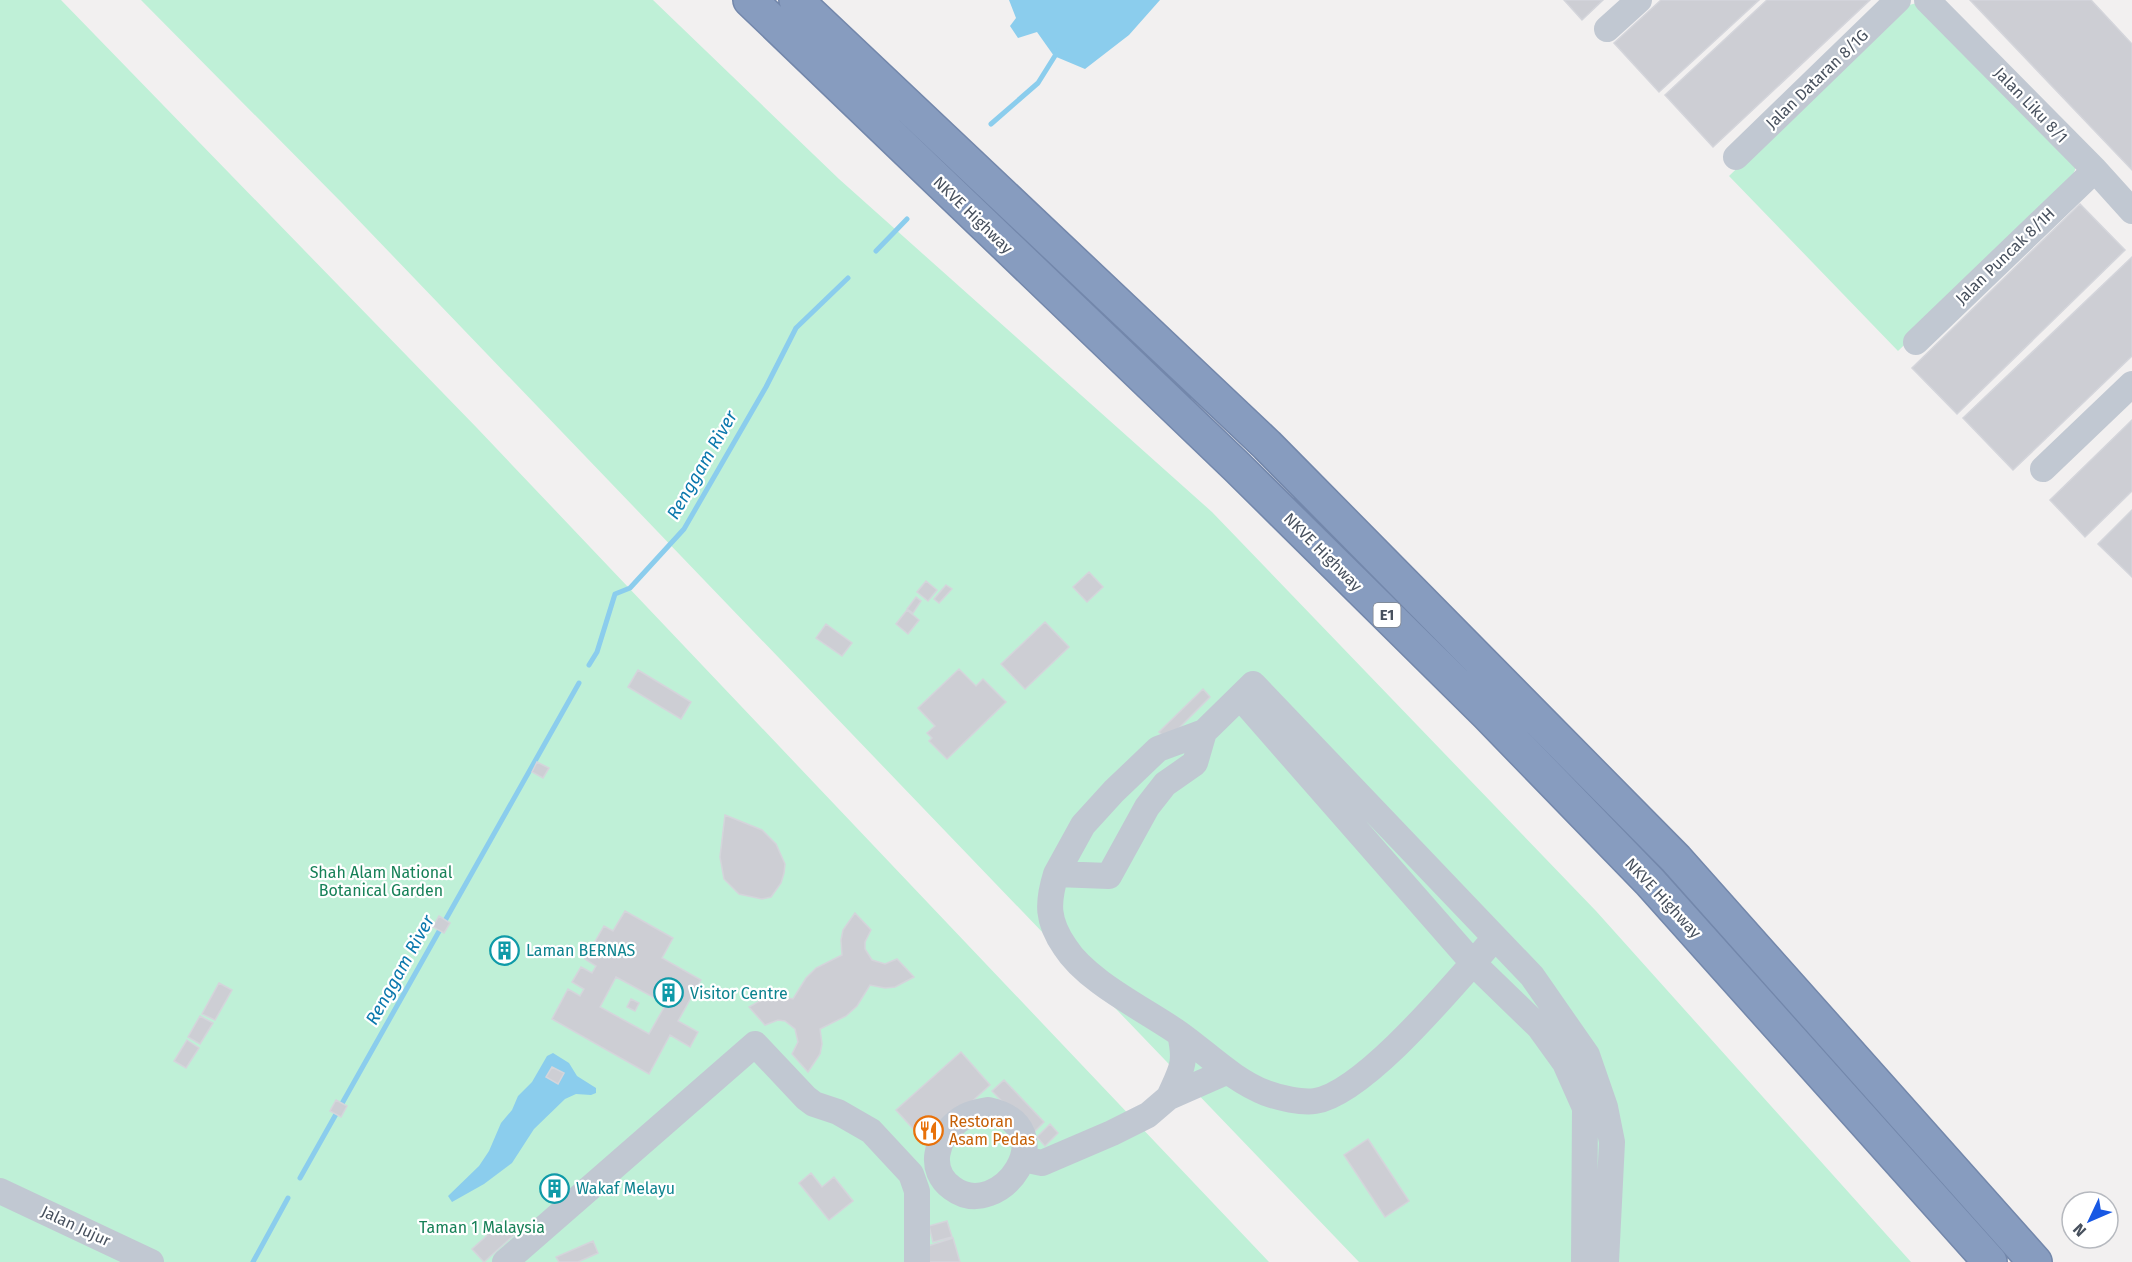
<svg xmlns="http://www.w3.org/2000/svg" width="2132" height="1262" font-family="'Fira Sans',sans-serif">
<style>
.green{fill:#bff0d7}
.water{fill:#8bcded}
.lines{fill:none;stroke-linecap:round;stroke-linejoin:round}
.stream{stroke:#8bcded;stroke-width:5}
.building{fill:#cdced4;stroke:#d4d5db;stroke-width:1.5;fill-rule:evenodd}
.highway-casing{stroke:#7387ab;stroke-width:36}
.minor{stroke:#c1c8d2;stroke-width:26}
.highway{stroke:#879cbf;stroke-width:33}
.labels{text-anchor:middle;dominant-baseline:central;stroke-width:4.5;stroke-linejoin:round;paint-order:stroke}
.shield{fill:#fff;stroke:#7f858e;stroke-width:1.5}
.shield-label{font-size:15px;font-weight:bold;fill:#48515e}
.street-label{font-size:16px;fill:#48515e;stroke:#fff}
.park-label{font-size:16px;fill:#178158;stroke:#fff}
.culture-label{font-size:16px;fill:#0d838f;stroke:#fff;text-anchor:start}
.food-label{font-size:16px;fill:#c56008;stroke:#fff;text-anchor:start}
.water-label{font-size:18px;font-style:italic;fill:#0b78ad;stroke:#fff}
</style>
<rect width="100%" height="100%" fill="#f2f0f0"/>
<path class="green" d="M0,0H61L477,428L1269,1262H0Z
M141,0H653L839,179L1212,512L1596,911L1911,1262H1359L343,204Z
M1917,3L2075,158V170L2065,191L1898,351L1729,176L1905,6Z"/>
<path class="water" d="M1009,0H1160L1129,35L1085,69L1054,56L1037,32L1018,38L1010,26L1016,18Z
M553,1053L569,1063L577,1076L596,1088V1093L591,1095L576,1094L565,1099L534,1129L512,1163L484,1184L452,1202L448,1196L479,1166L489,1151L501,1123L512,1110L518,1096L532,1082L547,1056Z"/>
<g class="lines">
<path class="stream" d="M991,124L1038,83L1058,51
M876,251L907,219
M589,665L597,652L615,594L630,588L684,529L766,387L796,328L848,278
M300,1178L579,683
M253,1262L288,1198"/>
</g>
<path class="building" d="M1564,0H1603L1582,20Z
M1661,0H1759L1659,92L1614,43Z
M1767,0H1870L1713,147L1665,95Z
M1970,0H2091L2132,44V170Z
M2080,204L2125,250L1957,414L1912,368Z
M2132,257V356L2013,470L1963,418Z
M2132,420V491L2085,537L2050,500Z
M2132,510V577L2098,544Z
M1089,572L1103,587L1087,602L1073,587Z
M926,581L937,590L928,601L917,592Z
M946,585L952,589L939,603L934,599Z
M916,597L921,601L913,613L907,609Z
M907,610L919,620L908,634L896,624Z
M1045,622L1069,647L1025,689L1001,664Z
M826,624L852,643L842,656L816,638Z
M959,669L976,686L983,679L1006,702L947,759L929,741L932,738L927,733L935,726L918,708Z
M638,670L691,702L681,719L628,687Z
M1203,689L1210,697L1167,740L1159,732Z
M537,762L549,768L543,778L532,772Z
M725,815L762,830L776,844L785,864L784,873L781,883L771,897L762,899L739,894L724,879L720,857Z
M625,911L673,938L662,958L701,980L678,1021L698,1032L690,1047L670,1035L649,1074L552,1019L568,989L580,996L584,989L572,982L581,967L592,973L596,966L585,959L604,926L613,931ZM616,977L666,1004L649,1034L600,1007Z
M855,913L871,930L865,942V949L872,960L885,964L897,959L914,977L895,987L885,988L870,985L857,1006L846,1016L820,1029L822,1044L820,1054L808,1072L792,1054L798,1042L795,1029L785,1021L778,1020L765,1025L749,1007L767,997L778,996L793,999L806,978L816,968L842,955L841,940L843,930Z
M439,916L450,923L444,933L433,927Z
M497,941H514V959L496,958Z
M219,983L232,990L215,1020L202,1014Z
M631,999L639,1003L635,1011L627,1007Z
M200,1016L213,1023L200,1044L188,1037Z
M187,1040L199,1048L186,1068L174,1061Z
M961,1052L990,1085L926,1143L896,1110Z
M552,1067L564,1073L558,1084L546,1077Z
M1004,1080L1044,1122L1033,1133L992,1091Z
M336,1100L347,1106L341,1117L330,1111Z
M1050,1124L1058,1133L1045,1146L1037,1137Z
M1368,1139L1409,1201L1385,1217L1344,1155Z
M556,1173L565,1183L555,1193L546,1183Z
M811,1173L822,1187L834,1177L853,1201L829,1220L799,1183Z
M947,1221L952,1237L933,1242L929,1226Z
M502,1222L514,1235L484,1262L472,1249Z
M953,1238L960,1262H926L922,1248Z
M593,1241L598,1253L578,1262H559L556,1257Z"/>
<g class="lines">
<defs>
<path id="highway" d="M750,0L1237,467L1487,714L1650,882L1990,1262
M796,0L1267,445L1676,859L2035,1262"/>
</defs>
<use href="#highway" class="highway-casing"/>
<path class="minor" d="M1927,0L2095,170L2132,211
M1607,29L1639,0
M1736,157L1898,0
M1916,342L2095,170
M2043,469L2132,384
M1240,697L1473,963L1539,1027L1565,1063L1585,1108L1584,1262
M1056,874L1083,825L1114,791L1158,749L1204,732
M1495,938C1459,978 1366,1093 1315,1101C1302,1103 1279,1098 1266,1093C1234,1081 1208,1054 1180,1034C1146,1010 1087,982 1065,947C1047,921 1047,903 1056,874L1109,876L1147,807L1165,784L1195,763L1204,732L1253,684L1532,976L1587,1055L1605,1107L1612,1142L1606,1262
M1169,1097C1181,1070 1187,1064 1180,1034
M988,1110C1067,1127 1000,1224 952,1188C927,1170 936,1138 958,1121C967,1114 977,1112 988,1110Z
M1023,1159L1042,1163L1112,1133L1148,1115L1169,1097L1228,1071
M0,1191L151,1262
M505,1262L755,1044L806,1098L814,1104L838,1112L871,1131L911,1174L917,1191V1262"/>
<use href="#highway" class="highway"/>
</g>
<defs>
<symbol id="building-ring" viewBox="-11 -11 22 22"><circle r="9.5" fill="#fff" stroke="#0f9aa8" stroke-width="1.5"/><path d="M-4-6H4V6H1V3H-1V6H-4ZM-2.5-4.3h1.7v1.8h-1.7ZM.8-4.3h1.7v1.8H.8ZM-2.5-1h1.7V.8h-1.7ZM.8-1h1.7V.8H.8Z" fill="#0f9aa8"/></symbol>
<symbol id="restaurant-ring" viewBox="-11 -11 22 22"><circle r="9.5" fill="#fff" stroke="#e8710a" stroke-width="1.5"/><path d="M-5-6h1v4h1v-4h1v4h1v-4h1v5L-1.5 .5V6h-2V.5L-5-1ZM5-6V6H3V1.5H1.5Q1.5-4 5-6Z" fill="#e8710a"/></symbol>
</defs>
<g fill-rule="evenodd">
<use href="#building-ring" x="488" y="934" width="33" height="33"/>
<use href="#building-ring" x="652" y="976" width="33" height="33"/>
<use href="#restaurant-ring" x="912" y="1114" width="33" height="33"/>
<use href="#building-ring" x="538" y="1172" width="33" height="33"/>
</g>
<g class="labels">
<rect class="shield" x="1373.5" y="603" width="27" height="24" rx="4.5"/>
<g class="shield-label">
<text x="1387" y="615">E1</text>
</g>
<g class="street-label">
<text transform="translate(1817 79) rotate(-44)">Jalan Dataran 8/1G</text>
<text transform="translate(2031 105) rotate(46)">Jalan Liku 8/1</text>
<text transform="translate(973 215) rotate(44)">NKVE Highway</text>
<text transform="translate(2005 256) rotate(-44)">Jalan Puncak 8/1H</text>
<text transform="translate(1323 552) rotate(45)">NKVE Highway</text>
<text transform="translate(1663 898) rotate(47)">NKVE Highway</text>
<text transform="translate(76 1226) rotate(25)">Jalan Jujur</text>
</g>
<g class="park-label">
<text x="381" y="872">Shah Alam National<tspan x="381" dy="18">Botanical Garden</tspan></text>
<text x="482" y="1227">Taman 1 Malaysia</text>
</g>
<g class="culture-label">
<text x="526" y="950">Laman BERNAS</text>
<text x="690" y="993">Visitor Centre</text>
<text x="576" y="1188">Wakaf Melayu</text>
</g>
<g class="food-label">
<text x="949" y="1121">Restoran<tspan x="949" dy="18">Asam Pedas</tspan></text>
</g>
<g class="water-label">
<text transform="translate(702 465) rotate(-60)">Renggam River</text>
<text transform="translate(400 970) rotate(-61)">Renggam River</text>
</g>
</g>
<g transform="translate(2090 1220) rotate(226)"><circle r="28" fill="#ffffff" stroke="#b6b9bf" stroke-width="1.5"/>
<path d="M0-4.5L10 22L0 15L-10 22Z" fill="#1858e4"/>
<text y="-9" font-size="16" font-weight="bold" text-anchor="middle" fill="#48515e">N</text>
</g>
</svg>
